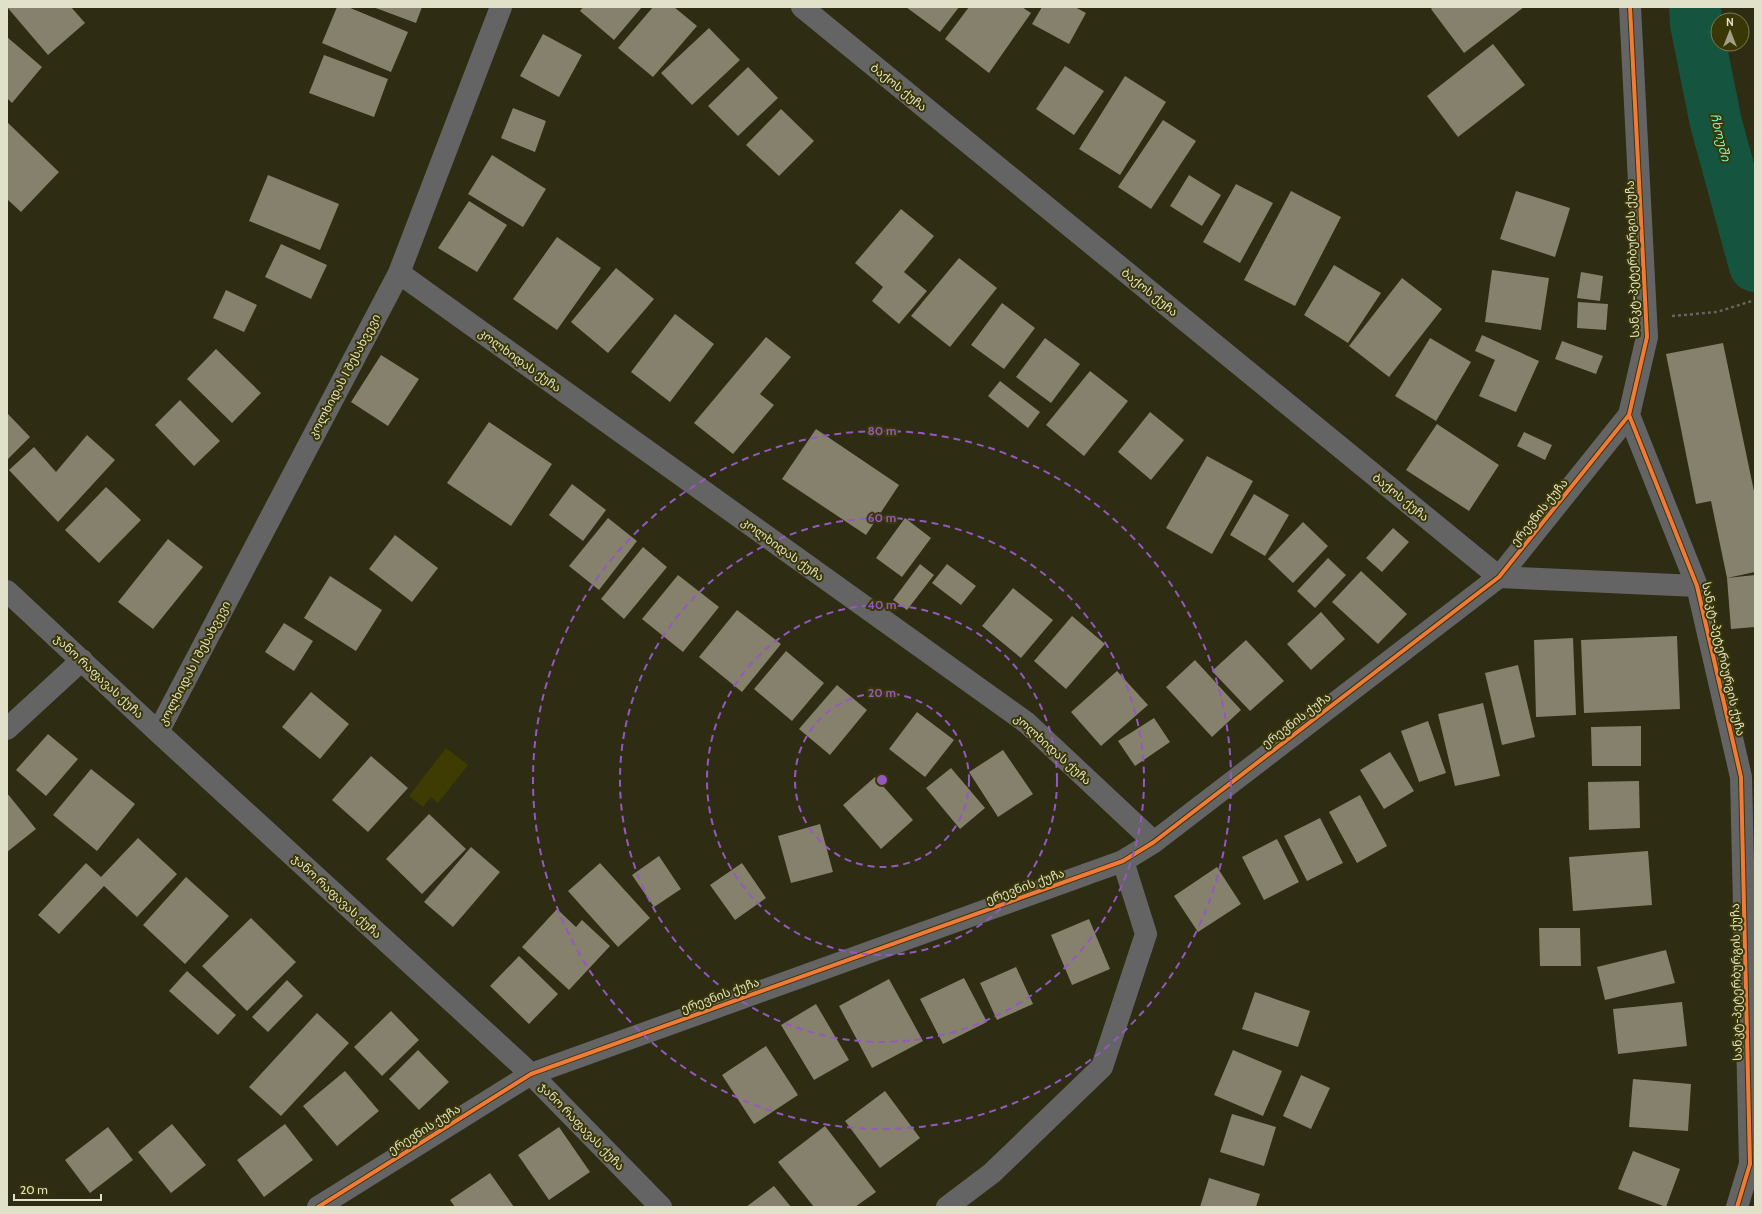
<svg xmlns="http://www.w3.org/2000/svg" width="1762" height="1214" font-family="Cabin,'Noto Sans Georgian',sans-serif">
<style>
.built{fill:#3e3c03}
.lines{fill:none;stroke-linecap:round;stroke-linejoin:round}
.river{stroke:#15543e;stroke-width:52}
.building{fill:#86816c}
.path{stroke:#656460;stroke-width:2.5;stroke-dasharray:3 3;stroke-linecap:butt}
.minor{stroke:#656465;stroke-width:22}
.cycleway-casing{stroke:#3a3706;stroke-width:6}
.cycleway{stroke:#f17a3a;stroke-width:4}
.ring{fill:none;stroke:#9459c1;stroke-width:2;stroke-dasharray:7 5}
.labels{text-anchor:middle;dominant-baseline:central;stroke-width:4;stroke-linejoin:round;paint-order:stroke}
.street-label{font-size:12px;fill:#e1e0c8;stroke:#3a3706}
.water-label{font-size:13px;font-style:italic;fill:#78eec1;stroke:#3a3706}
.centre{fill:#9459c1;stroke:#3a3706;stroke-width:2}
.ring-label{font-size:12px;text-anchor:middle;font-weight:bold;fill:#9459c1;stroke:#3a3706;stroke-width:4;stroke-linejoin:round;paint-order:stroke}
</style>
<rect width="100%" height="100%" fill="#2e2c12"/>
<path class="built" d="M446,748L468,765L438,803L431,797L423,807L409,796Z"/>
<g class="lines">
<path class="river" d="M1695,7L1696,24L1716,123L1755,266"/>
</g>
<path class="building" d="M7,7H71L85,23L48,55Z
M337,7H348L408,32L391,72L322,43Z
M373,7H422L416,23Z
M583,7H642L614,40L580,11Z
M653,7H674L697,26L653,77L618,48Z
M906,7H959L940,32Z
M969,7H1022L1031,13L989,73L945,39Z
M1042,7H1075L1086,13L1069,44L1032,24Z
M1433,7H1524L1464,53L1431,9Z
M709,28L740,60L692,105L661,73Z
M543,34L582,55L559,97L520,76Z
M7,37L42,67L12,103L7,98Z
M1493,44L1525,85L1458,137L1427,96Z
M324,55L388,79L374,117L309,93Z
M1065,66L1104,91L1074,135L1036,109Z
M748,67L778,98L738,136L708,106Z
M1125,76L1166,102L1120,175L1079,149Z
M513,108L546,121L535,152L501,138Z
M781,109L814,141L779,176L746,145Z
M1163,120L1196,141L1151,209L1118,187Z
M7,122L59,172L21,212L7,199Z
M492,155L546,189L523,227L468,194Z
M268,175L339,204L320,250L249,221Z
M1189,175L1221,195L1202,226L1170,206Z
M1236,184L1273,203L1240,263L1203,242Z
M1291,191L1341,217L1295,306L1244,280Z
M1516,191L1570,208L1555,257L1500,239Z
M469,201L507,225L477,272L438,248Z
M901,209L934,236L904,272L927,291L899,324L872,301L883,287L855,263Z
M557,237L601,268L557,330L513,299Z
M281,244L327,265L311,299L265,277Z
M959,258L997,288L950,347L911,316Z
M1334,265L1381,293L1348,343L1304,315Z
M616,268L654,299L608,353L571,322Z
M1492,270L1549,278L1541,330L1485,322Z
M1581,272L1603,276L1600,301L1577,298Z
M1402,278L1442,309L1389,377L1349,346Z
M226,290L257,305L244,332L213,318Z
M1578,302L1608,304L1606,330L1577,328Z
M1002,303L1035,328L1004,369L971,345Z
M675,314L714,344L670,402L631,372Z
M1482,335L1539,361L1516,412L1479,396L1495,360L1475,351Z
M766,337L791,357L760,394L774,405L733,454L694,423Z
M1045,338L1080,364L1051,403L1016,377Z
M1430,338L1471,362L1436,421L1395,396Z
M1562,341L1603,356L1596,374L1555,359Z
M1723,343L1755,496V572L1727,578L1711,501L1696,504L1666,354Z
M216,349L261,393L232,423L187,379Z
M381,355L419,379L388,426L351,402Z
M1090,371L1128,401L1084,456L1046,425Z
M1000,381L1040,412L1028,428L988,396Z
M180,400L220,441L194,466L155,425Z
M1150,412L1184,440L1151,480L1118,452Z
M8,414L30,437L7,460V415Z
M489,422L552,464L511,526L447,483Z
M1437,424L1499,465L1469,511L1406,470Z
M816,429L899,485L866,535L782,479Z
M1524,432L1552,445L1545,460L1517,446Z
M87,435L115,460L58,522L9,470L34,447L56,472Z
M1207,456L1253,481L1212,554L1166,528Z
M572,484L606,510L583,541L549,515Z
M106,487L141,520L99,563L65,530Z
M1254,494L1289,515L1265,556L1230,535Z
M608,518L637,541L599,590L569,566Z
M905,518L931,538L902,577L876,558Z
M1303,522L1328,546L1293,583L1268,559Z
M1393,528L1409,542L1382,572L1366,558Z
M395,535L438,568L412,602L369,569Z
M168,539L203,567L153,629L118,602Z
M643,547L667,567L624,619L601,599Z
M1328,558L1346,575L1315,608L1297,591Z
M920,564L934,575L907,610L893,600Z
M947,564L976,586L961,605L932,583Z
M1361,571L1407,614L1378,644L1332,602Z
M678,575L719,607L683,652L642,619Z
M1755,575V627L1731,629L1727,578Z
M330,576L382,610L356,651L304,618Z
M1013,588L1053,620L1021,658L982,626Z
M737,610L781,644L742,692L699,657Z
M1321,612L1345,639L1311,670L1287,644Z
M1072,616L1105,644L1066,689L1034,661Z
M284,623L313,641L294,671L265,652Z
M1677,636L1680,709L1584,713L1581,640Z
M1573,638L1576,715L1536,717L1534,640Z
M1246,640L1284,681L1250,711L1212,671Z
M786,651L824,683L792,721L754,689Z
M1195,660L1241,710L1212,737L1166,687Z
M1518,665L1535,737L1502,745L1485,673Z
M1117,671L1148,705L1101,746L1071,712Z
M837,685L867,710L830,755L799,729Z
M311,692L349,724L320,759L282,727Z
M1483,703L1500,776L1455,786L1438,714Z
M917,712L954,740L925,777L889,749Z
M1154,718L1170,742L1135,766L1118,741Z
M1428,721L1446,773L1419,782L1401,731Z
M1641,726V766H1592L1591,727Z
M48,734L78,759L46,796L16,770Z
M1003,750L1033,794L998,817L969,772Z
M1390,752L1414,791L1384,809L1360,770Z
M371,756L408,788L368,832L332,800Z
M951,768L985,808L960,829L926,788Z
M91,769L135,804L97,851L53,815Z
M875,777L913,820L881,849L843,805Z
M1639,781L1640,828L1589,830L1588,782Z
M7,793L36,829L7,852Z
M1360,795L1387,846L1357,863L1329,812Z
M429,814L466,849L422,894L386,859Z
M1320,818L1343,863L1307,881L1284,836Z
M820,824L833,872L791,883L778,836Z
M138,838L177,874L137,917L104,886L59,934L38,915L86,863L101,877Z
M1277,839L1299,882L1264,900L1242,857Z
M471,847L500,872L453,927L424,902Z
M1648,851L1652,905L1573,911L1569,857Z
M659,856L681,889L654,907L632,875Z
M600,863L650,918L618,947L568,891Z
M742,863L766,898L735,920L710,885Z
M1217,867L1241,904L1198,932L1174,896Z
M186,877L229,916L185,964L143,925Z
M557,909L576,927L582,920L610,946L569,990L522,947Z
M251,918L296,962L247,1011L202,966Z
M1089,919L1110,969L1072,985L1051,935Z
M1539,928H1580L1581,966H1540Z
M1666,950L1675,983L1605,1000L1597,967Z
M519,956L558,994L529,1024L490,986Z
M1016,967L1033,1004L997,1020L980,983Z
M187,971L236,1015L218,1035L169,991Z
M964,978L987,1022L943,1044L920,999Z
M889,979L923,1041L872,1068L839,1006Z
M287,980L303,996L268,1032L252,1017Z
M1255,992L1310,1011L1298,1047L1242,1029Z
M1682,1002L1687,1046L1618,1054L1613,1009Z
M816,1004L849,1060L814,1080L781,1025Z
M391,1011L419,1040L382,1076L354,1047Z
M317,1013L349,1043L281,1116L249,1087Z
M766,1046L798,1095L754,1124L722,1075Z
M418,1050L449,1082L419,1110L389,1079Z
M1233,1050L1282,1071L1263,1116L1214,1095Z
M345,1071L379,1111L337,1146L303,1106Z
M1301,1075L1330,1088L1311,1129L1283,1116Z
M1633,1079L1691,1084L1688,1131L1629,1127Z
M885,1091L920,1138L880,1168L845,1121Z
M1232,1114L1276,1127L1264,1166L1220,1152Z
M172,1124L206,1165L171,1193L138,1152Z
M285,1124L313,1160L264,1197L237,1160Z
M825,1126L876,1192L855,1207H814L778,1162Z
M108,1127L133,1160L90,1193L65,1160Z
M559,1127L590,1172L549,1200L518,1155Z
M1633,1151L1680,1169L1666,1207L1618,1189Z
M490,1173L514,1207H455L450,1200Z
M1209,1178L1260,1194L1256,1207H1200Z
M774,1186L791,1207H746Z"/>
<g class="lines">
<path class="path" d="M1672,316L1717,312L1755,300"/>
<path class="minor" d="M802,7L1499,577L1697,586
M1630,7L1647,337L1629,415L1697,586L1741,777L1750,1164L1737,1207
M399,273L1027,723L1154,842
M7,591L158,732L531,1074L661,1207
M7,729L82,660
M158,732L399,273L501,7
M318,1207L531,1074L1123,861L1154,842L1499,577L1629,415
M947,1207L992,1173L1102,1067L1146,934L1123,861"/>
<defs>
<path id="cycleway" d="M1630,7L1647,337L1629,415L1697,586L1741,777L1750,1164L1737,1207
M318,1207L531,1074L1123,861L1154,842L1499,577L1629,415"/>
</defs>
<use href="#cycleway" class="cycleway-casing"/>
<use href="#cycleway" class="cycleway"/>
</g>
<g class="ring">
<circle cx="882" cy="780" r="87"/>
<circle cx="882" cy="780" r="175"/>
<circle cx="882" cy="780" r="262"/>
<circle cx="882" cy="780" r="349"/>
</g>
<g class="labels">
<g class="street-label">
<text transform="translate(899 87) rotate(39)">ბაქოს ქუჩა</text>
<text transform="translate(1632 259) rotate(-92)">სანკტ-პეტერბურგის ქუჩა</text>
<text transform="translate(1150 292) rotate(39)">ბაქოს ქუჩა</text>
<text transform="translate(520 360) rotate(36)">კოლხიდას ქუჩა</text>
<text transform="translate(344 376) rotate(-62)">კოლხიდას I შესახვევი</text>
<text transform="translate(1401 497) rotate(39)">ბაქოს ქუჩა</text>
<text transform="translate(1539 512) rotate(-51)">ერევნის ქუჩა</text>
<text transform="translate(783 549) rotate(36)">კოლხიდას ქუჩა</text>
<text transform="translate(1724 659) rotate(77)">სანკტ-პეტერბურგის ქუჩა</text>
<text transform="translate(194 663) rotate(-62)">კოლხიდას I შესახვევი</text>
<text transform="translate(99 676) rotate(43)">ჯანო რაფავას ქუჩა</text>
<text transform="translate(1296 720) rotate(-37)">ერევნის ქუჩა</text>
<text transform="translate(1053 749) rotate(42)">კოლხიდას ქუჩა</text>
<text transform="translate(1025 886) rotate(-20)">ერევნის ქუჩა</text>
<text transform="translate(337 896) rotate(43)">ჯანო რაფავას ქუჩა</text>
<text transform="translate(1736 982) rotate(-91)">სანკტ-პეტერბურგის ქუჩა</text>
<text transform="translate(720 995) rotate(-20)">ერევნის ქუჩა</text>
<text transform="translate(582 1126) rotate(46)">ჯანო რაფავას ქუჩა</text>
<text transform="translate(424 1129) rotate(-32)">ერევნის ქუჩა</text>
</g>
<g class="water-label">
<text transform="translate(1721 137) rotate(76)">ჩხოუში</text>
</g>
</g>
<circle cx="882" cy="780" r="6" class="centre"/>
<g class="ring-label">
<text x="882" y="435">80 m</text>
<text x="882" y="522">60 m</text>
<text x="882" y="609">40 m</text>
<text x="882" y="697">20 m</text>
</g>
<rect width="1762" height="1214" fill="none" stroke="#e1e0c8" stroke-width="16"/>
<g transform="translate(1730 32)"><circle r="19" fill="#3a3706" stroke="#7d7b54"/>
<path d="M0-3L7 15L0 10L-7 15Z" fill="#a2a188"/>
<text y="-6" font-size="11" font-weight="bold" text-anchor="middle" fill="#e1e0c8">N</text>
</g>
<path d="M14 1194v6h87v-6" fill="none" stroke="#e1e0c8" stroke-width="2"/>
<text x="20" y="1194" font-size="12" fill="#e1e0c8" stroke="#3a3706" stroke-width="3" paint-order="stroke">20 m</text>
</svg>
